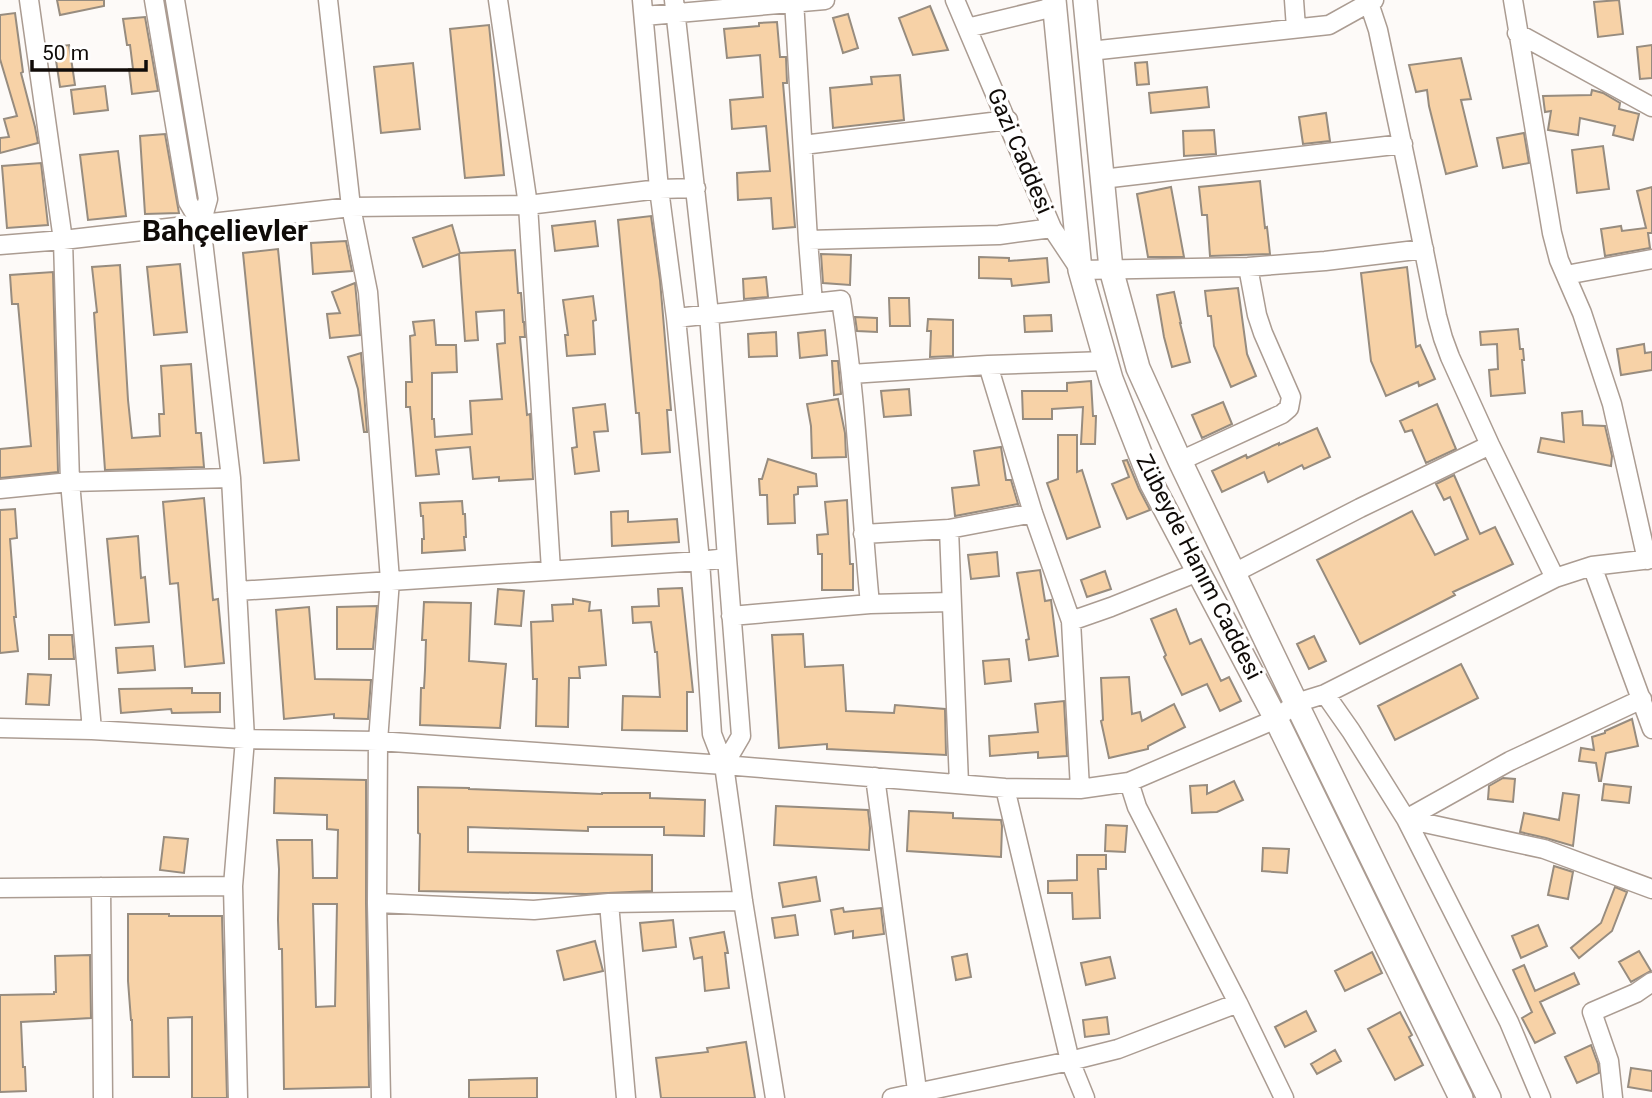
<svg xmlns="http://www.w3.org/2000/svg" width="1652" height="1098" font-family="Roboto,sans-serif">
<style>
.building{fill:#f7d2a7;stroke:#978c7f;stroke-width:2;fill-rule:evenodd}
.lines{fill:none;stroke-linecap:round;stroke-linejoin:round}
.minor-casing{stroke:#ab9c92;stroke-width:21}
.major-casing{stroke:#ab9c92;stroke-width:26}
.minor{stroke:#fff;stroke-width:18}
.major{stroke:#fff;stroke-width:23}
.labels{text-anchor:middle;dominant-baseline:central;stroke-width:7;stroke-linejoin:round;paint-order:stroke}
.street-label{font-size:23px;fill:#100b08;stroke:#fff}
.district-label{font-size:30px;font-weight:bold;fill:#100b08;stroke:#fff}
</style>
<rect width="100%" height="100%" fill="#fdfaf8"/>
<path class="building" d="M57,0H104V6L60,15Z
M1619,0L1623,34L1598,37L1594,2Z
M930,6L948,50L913,55L899,18Z
M15,13L23,72L21,73L35,127L38,143L0,153V138L9,137L4,119L17,116L0,59V15Z
M848,14L858,48L843,53L833,18Z
M145,17L158,91L132,94L129,69H133L130,45H127L123,19Z
M777,22L780,57H786L787,83H783L795,227L773,229L771,198L738,200L737,173L770,171L766,126L732,129L730,100L763,97L760,55L727,58L724,29L759,26V23Z
M489,25L504,175L465,178L450,29Z
M69,45L75,85L60,87L54,47Z
M1652,45V78L1640,79L1637,47Z
M1461,58L1471,99L1461,100L1477,166L1446,174L1429,106L1427,90L1416,92L1409,65Z
M1147,62L1149,84L1137,85L1135,63Z
M413,63L420,129L381,133L374,67Z
M900,75L904,120L833,128L830,88L872,84L871,77Z
M105,86L108,110L74,114L71,90Z
M1207,87L1209,107L1151,113L1149,93Z
M1592,90L1603,93L1620,103L1619,109L1639,114L1633,140L1613,135L1615,126L1580,118L1578,135L1548,130L1551,111L1545,112L1543,96L1591,95Z
M1326,113L1330,141L1303,144L1299,117Z
M1214,130L1216,154L1184,156L1183,131Z
M1524,133L1529,163L1503,168L1497,138Z
M165,134L179,213L145,214L140,136Z
M1603,146L1609,189L1577,193L1572,150Z
M118,151L126,216L88,220L80,155Z
M41,163L48,225L7,228L2,166Z
M1260,181L1265,228L1267,227L1270,254L1210,256L1207,215H1202L1199,187Z
M1171,187L1184,257H1148L1137,194Z
M1652,187V233H1648L1650,248L1605,256L1601,229L1621,226L1622,231L1646,228L1637,191Z
M651,216L660,280L671,410H667L670,452L642,454L639,413H636L618,220Z
M595,221L598,246L555,251L552,226Z
M452,225L460,253L515,250L518,293H521L523,322H524L525,337H520L527,415L530,414L533,479L499,481V477L473,479L470,447L436,450L439,474L416,476L410,407H406V382H412L410,336L415,335L413,322L434,320L436,345H456L457,372L432,373V419H434L435,437L472,434L470,401L502,399L497,344L505,343L504,310L476,312L478,340L465,341L459,254L423,267L413,238Z
M346,241L352,271L313,274L311,243Z
M278,249L299,460L264,463L243,253Z
M821,254L851,255L850,285L823,283Z
M979,257L1009,258V261L1047,258L1049,282L1012,286L1011,279L979,278Z
M180,264L187,332L154,335L147,267Z
M120,265L128,400L132,438L160,436L159,414H164L161,366L191,364L196,433H201L204,467L105,470L94,313L97,312L92,267Z
M1407,267L1416,347L1420,345L1435,379L1419,386L1418,382L1386,396L1371,361L1361,273Z
M53,272L58,472L0,478V449L31,446L18,304H12L10,275Z
M766,277L768,297L744,299L743,279Z
M355,283L360,335L330,338L327,314L340,313L332,292Z
M1238,288L1247,354L1256,376L1231,387L1214,346L1211,316H1208L1205,291Z
M1174,292L1181,323H1180L1190,362L1172,367L1164,337L1157,295Z
M593,296L596,320L593,321L595,354L567,356L565,335H568L563,300Z
M889,298H909L910,326H890Z
M1051,315L1052,331L1025,332L1024,316Z
M855,317L877,318V332L857,331Z
M928,319L953,320V356L930,357L931,331H927Z
M1518,329L1520,349H1523L1524,360H1522L1525,393L1491,396L1489,370L1498,369L1497,344L1481,345L1480,332Z
M825,330L827,355L800,358L798,333Z
M776,332L777,356L749,357L748,334Z
M1644,344L1645,353L1652,352V370L1621,375L1617,349Z
M361,353L367,432H364L358,389L348,357Z
M832,361H838L841,394L834,395Z
M1091,381L1093,416H1096L1095,444H1081L1083,407L1052,409V419H1023L1022,391H1067V383Z
M909,389L911,415L884,417L881,391Z
M838,399L845,433L846,457L812,458L811,426L807,404Z
M1223,402L1232,424L1202,438L1192,415Z
M605,404L608,431L594,432L599,471L575,474L572,448L577,447L573,408Z
M1437,404L1456,449L1426,463L1412,430L1405,432L1400,421Z
M1582,411L1583,425L1605,426L1612,456L1611,466L1538,452L1541,438L1564,442L1562,413Z
M1317,428L1330,457L1304,469L1302,465L1268,482L1264,472L1222,492L1212,471L1246,455L1247,458L1279,443V445Z
M1058,435H1077V472L1082,470L1100,527L1067,539L1047,483L1058,479Z
M1001,447L1006,480H1011L1018,504L955,516L952,488L979,485L974,451Z
M768,459L816,474L817,486L798,487V494L794,495L795,523L768,524L767,495H760L759,479H762Z
M1127,460L1139,489L1150,510L1127,519L1112,484L1129,477L1123,461Z
M1454,475L1480,534L1495,527L1513,564L1453,592L1455,595L1360,644L1317,560L1412,511L1435,555L1468,539L1450,497L1444,500L1436,484Z
M204,498L213,600L218,599L224,663L185,667L178,583L170,584L163,502Z
M847,500L850,564H853V590H822V554H818L817,535L828,534L825,502Z
M462,501L463,514H465L466,537H464L465,550L422,553V539H424L423,516H421L420,503Z
M15,509L17,538L10,539L16,617H14L18,651L0,653V510Z
M628,511V522L677,519L679,542L612,546L611,512Z
M138,536L141,578L145,577L149,622L115,625L107,539Z
M997,552L999,576L971,579L968,555Z
M1040,570L1045,601L1051,600L1058,656L1029,660L1026,640L1029,639L1017,573Z
M1105,571L1111,589L1087,597L1081,580Z
M682,588L693,692H687V731L622,730L623,696L660,697L657,652H655L651,622L633,623L632,607L659,606L658,589Z
M498,589L524,591L521,626L495,624Z
M573,599L590,602L589,611L601,610L606,665L579,667L580,678H569L568,727L536,726L537,679H533L531,622L553,621L552,605L573,604Z
M424,602L471,603L469,661L506,664L500,728L420,725L421,688H424L425,670L426,640H422Z
M377,606L373,649H337V607Z
M309,607L315,679L371,680L368,719L334,718V714L284,719L276,610Z
M1176,609L1190,644L1201,639L1221,681L1229,677L1241,701L1220,711L1207,684L1182,695L1164,657L1166,655L1151,619Z
M803,634L805,667L843,665L846,711L894,713L895,705L945,709L946,755L827,749V744L779,748L772,635Z
M49,635H72L74,659H49Z
M1314,636L1326,661L1309,669L1297,644Z
M153,646L155,670L118,673L116,648Z
M1009,659L1011,681L985,684L983,661Z
M1461,664L1478,698L1395,740L1378,706Z
M28,674L51,675L49,705L26,704Z
M1129,677L1132,714L1140,712L1142,721L1174,704L1185,727L1148,746V749L1109,758L1101,721L1103,720L1101,678Z
M192,688V693H220V712L172,713L171,709L121,713L119,689Z
M1064,701L1067,756L1038,758V752L990,756L989,736L1038,732L1035,704Z
M1632,719L1638,746L1606,753L1601,781H1599L1596,763L1579,761L1581,748L1594,750L1592,737L1605,733V731Z
M275,778L366,780V903L369,1087L284,1089L282,949H279L278,920L279,869L277,840H312L313,878H337L338,830L327,829V815L274,813ZM313,904H337L335,1006L316,1007Z
M1503,778L1515,779L1513,802L1488,799L1489,786Z
M1234,781L1243,800L1217,812L1192,813L1190,786L1207,785V794Z
M1604,784L1631,787L1629,803L1602,800Z
M418,787L469,788V789L602,794V793H650V798L705,800L704,836L664,835V827H588V831L468,827V852L652,855V891L586,894L419,891L420,834L418,833Z
M1563,793L1579,795L1573,846L1546,838L1520,832L1524,813L1559,820Z
M776,806L868,810L870,828L869,850L774,845Z
M909,811L953,813V818L1001,820L1002,826L1001,857L907,851Z
M1106,825L1127,826L1125,852L1105,851Z
M164,837L188,839L184,873L160,870Z
M1263,848L1289,849L1287,873L1262,871Z
M1077,855H1106V869H1098L1100,918L1073,919L1072,893H1048V881L1077,880Z
M1554,866L1573,872L1568,899L1548,895Z
M816,877L820,901L783,907L779,883Z
M1615,887L1627,892L1612,931L1579,958L1571,948L1601,923Z
M843,908L844,912L881,908L884,934L853,938V931L835,934L831,910Z
M128,914H169V916H222L227,1098H192V1017L168,1018L169,1077H133L132,1020H131L128,981Z
M795,915L798,935L775,938L772,918Z
M673,920L676,947L643,951L640,923Z
M1538,925L1547,946L1521,958L1512,936Z
M724,932L728,953H725L729,988L705,991L702,957L694,959L690,938Z
M595,941L603,971L564,980L557,951Z
M1639,951L1651,971L1631,982L1619,962Z
M1372,952L1382,973L1345,991L1335,971Z
M967,954L971,977L956,980L952,957Z
M90,955L91,1018L21,1022L23,1067H25L26,1091L0,1092V995L54,994V992H56L55,956Z
M1110,957L1115,978L1086,985L1081,963Z
M1524,965L1535,991L1574,973L1579,984L1540,1002L1555,1033L1535,1043L1522,1018L1532,1012L1513,970Z
M1306,1011L1316,1031L1285,1047L1275,1027Z
M1400,1012L1412,1035L1409,1037L1423,1065L1395,1080L1368,1029Z
M1107,1017L1109,1034L1085,1037L1083,1020Z
M746,1042L755,1098H661L656,1058L708,1052L707,1048Z
M1591,1045L1598,1064L1599,1073L1577,1083L1565,1057Z
M1335,1050L1341,1061L1317,1074L1311,1064Z
M1631,1068L1652,1071V1091L1628,1087Z
M537,1078V1098H469V1080Z"/>
<g class="lines">
<defs>
<path id="minor" d="M29,0L63,240L70,482L92,730
M154,0L188,202L201,224L208,199L175,0
M328,0L351,207L368,292L390,580L378,741L377,903L381,1098
M498,0L528,205L551,570
M642,0L659,189L676,318L700,561L712,734L724,765L741,736L727,558L709,314L674,0
M794,0L808,240L813,303
M955,0L1052,228L1080,270L1248,267L1325,261L1424,249
M1294,0L1296,28
M1513,0L1552,233L1559,260L1582,313L1612,404L1647,560
M1369,3L1378,30L1411,186L1437,316L1443,338L1450,357L1490,445L1555,578
M644,16L825,0
M967,28L1054,7
M1517,33L1652,107
M1090,51L1329,25L1374,0
M803,145L1008,120
M1102,179L1403,144
M201,224L231,478L245,739L233,886L238,1098
M808,240L999,235L1052,228
M0,245L63,240L351,207L528,205L659,189L696,188
M1566,275L1652,259
M676,318L841,300C857,400 860,503 870,604
M988,365L1033,513L1071,621L1080,789
M851,374L988,365L1106,361
M1180,461L1282,414L1289,408L1291,397L1263,333L1257,315L1248,267
M0,489L70,482L231,478
M949,529L959,784
M863,534L949,529L1033,513
M1592,566L1652,729
M1234,573L1360,508L1490,445
M237,591L700,561L727,558
M731,616L870,604L951,602
M1071,621L1111,607L1198,572
M1325,694L1351,731L1406,819L1509,1022L1541,1098
M0,728L92,730L245,739L378,741L724,765L1005,788L1080,789L1129,782L1276,719L1296,703L1325,694L1555,578L1592,566L1652,559
M724,765L743,901L775,1098
M875,777L918,1098
M1129,782L1137,807L1238,1003L1284,1098
M1005,788L1070,1061L1085,1098
M1406,819L1510,761L1642,699
M1406,819L1544,849L1652,889
M101,887L103,1098
M0,888L233,886
M377,903L534,910L609,903L743,901
M609,903L626,1098
M892,1098L1070,1061L1118,1049L1238,1003
M1613,1098L1609,1061L1592,1012L1636,993L1652,982"/>
<path id="major" d="M1054,0L1080,270L1111,379L1152,484L1276,719L1461,1098
M1085,0L1111,269L1138,368L1180,461L1296,703L1489,1098"/>
</defs>
<use href="#minor" class="minor-casing"/>
<use href="#major" class="major-casing"/>
<use href="#minor" class="minor"/>
<use href="#major" class="major"/>
</g>
<g class="labels">
<g class="street-label">
<text transform="translate(1020 151) rotate(67)">Gazi Caddesi</text>
<text transform="translate(1199 567) rotate(63)">Zübeyde Hanım Caddesi</text>
</g>
<g class="district-label">
<text x="225" y="230">Bahçelievler</text>
</g>
</g>
<path d="M32 60v10h114v-10" fill="none" stroke="#100b08" stroke-width="3.5"/>
<text x="42" y="60" font-size="21" fill="#100b08" stroke="#ffffff" stroke-width="5" paint-order="stroke">50 m</text>
</svg>
